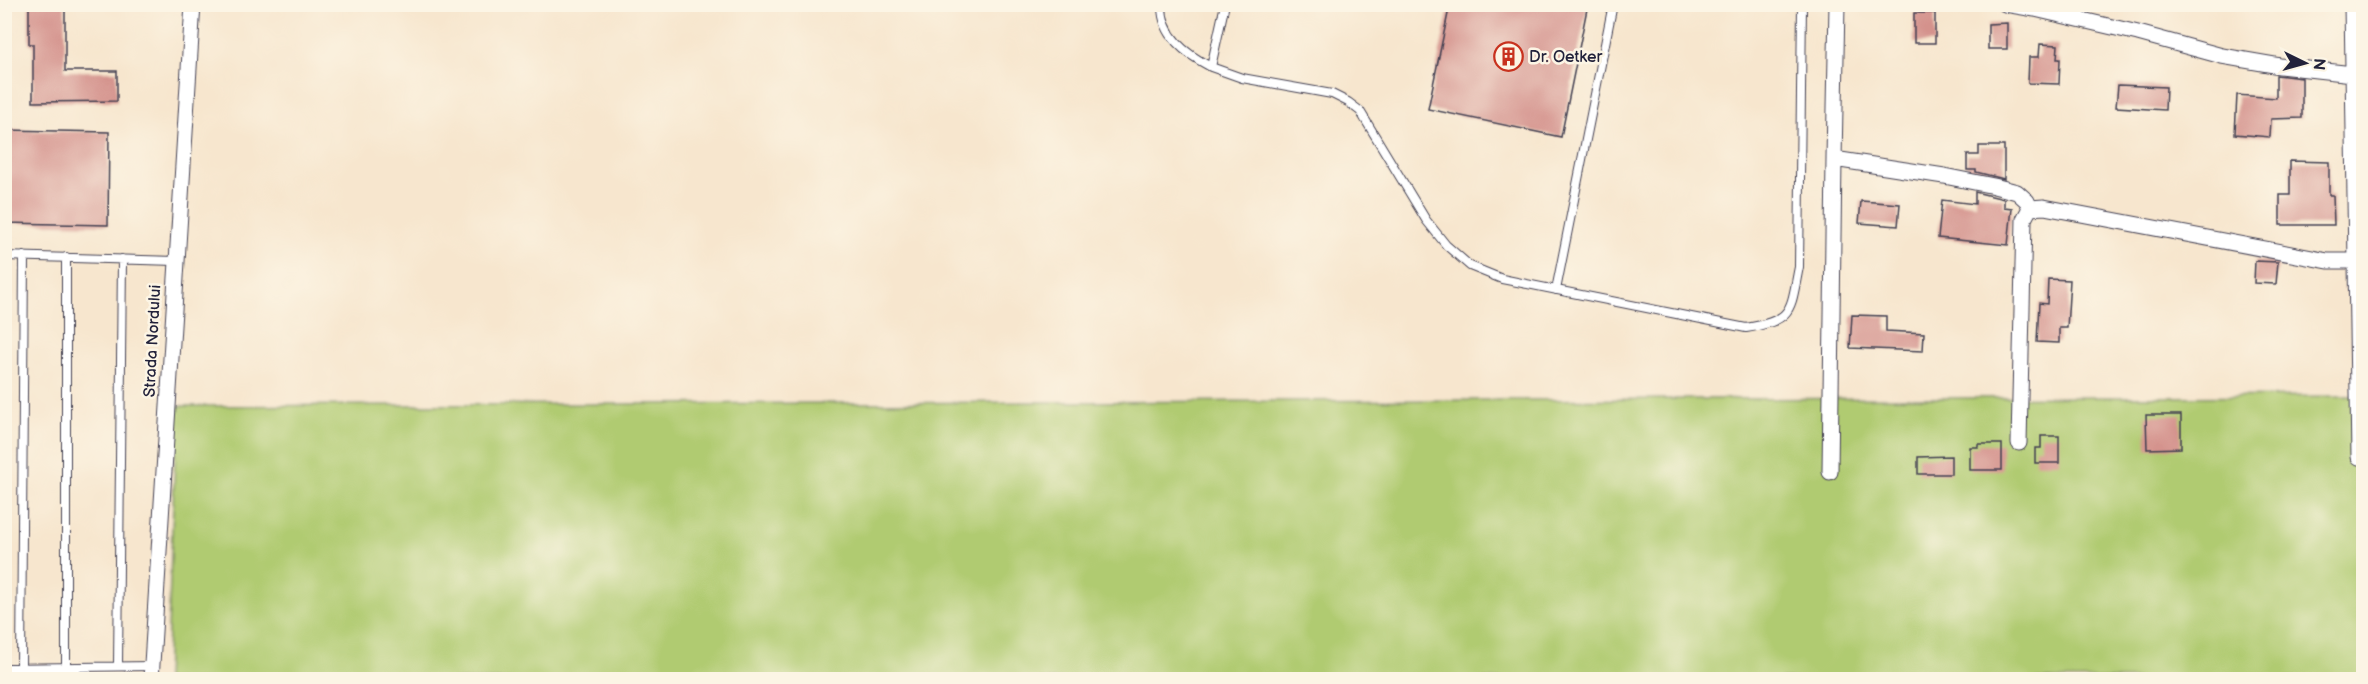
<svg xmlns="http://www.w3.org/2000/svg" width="2368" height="684" font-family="'Balsamiq Sans',sans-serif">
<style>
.green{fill:#b0cb71;stroke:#697656;stroke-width:1.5}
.building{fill:#d4928c}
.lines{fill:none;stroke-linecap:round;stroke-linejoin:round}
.lane-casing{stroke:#423f51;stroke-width:10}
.street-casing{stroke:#423f51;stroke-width:17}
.lane{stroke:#fff;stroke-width:8}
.street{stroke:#fff;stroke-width:15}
.labels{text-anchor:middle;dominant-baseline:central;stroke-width:5;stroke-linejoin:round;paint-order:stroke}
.poi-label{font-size:16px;fill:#22223b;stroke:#fcf5e5;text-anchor:start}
.street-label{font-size:16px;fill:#22223b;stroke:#fcf5e5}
</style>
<rect width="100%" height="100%" fill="#fcf5e5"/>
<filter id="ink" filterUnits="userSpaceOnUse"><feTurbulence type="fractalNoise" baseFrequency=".0167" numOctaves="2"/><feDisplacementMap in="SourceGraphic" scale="12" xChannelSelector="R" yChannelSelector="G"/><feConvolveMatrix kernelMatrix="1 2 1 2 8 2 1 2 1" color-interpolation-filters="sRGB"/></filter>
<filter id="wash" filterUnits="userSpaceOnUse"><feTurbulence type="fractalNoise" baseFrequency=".008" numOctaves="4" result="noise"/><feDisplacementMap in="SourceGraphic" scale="24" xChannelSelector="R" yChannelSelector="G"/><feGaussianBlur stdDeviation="1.35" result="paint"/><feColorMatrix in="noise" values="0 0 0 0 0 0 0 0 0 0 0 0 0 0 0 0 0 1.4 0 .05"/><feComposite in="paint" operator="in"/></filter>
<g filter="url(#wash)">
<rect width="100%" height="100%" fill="#f7e6ce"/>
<path class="green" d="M2363,396V679L166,680L177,406Z"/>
<g id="blocks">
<path class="building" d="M29,4H65V71H117V101L33,102V44H29Z
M1450,4H1588L1561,137L1428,109Z
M1914,13H1935V43H1914Z
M2007,23V49H1988V24Z
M2040,44L2058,45L2057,59H2060L2059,84L2028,83L2029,57H2039Z
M2276,75L2302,78V118L2271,119L2270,137L2235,134L2237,95L2276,98Z
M2118,85L2166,87L2165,110L2116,107Z
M4,130L109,132L108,225L4,223Z
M1979,146H2004V179L1976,172V170H1967V155H1979Z
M2290,161L2329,162V195H2333L2334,225H2280V195H2290Z
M1975,192L2004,199V207L2012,208L2008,245L1938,238L1942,200L1975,204Z
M1861,201L1900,204L1898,226L1859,223Z
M2255,261L2278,262L2276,284L2254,283Z
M2048,279L2070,280L2067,328H2059V343L2037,342L2039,303L2047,304Z
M1852,315L1886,316V331L1924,333L1923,351L1850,348Z
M2146,415H2181V448L2147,449Z
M2041,436H2059V463H2035V448H2041Z
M1978,444H2002V470H1970V447H1978Z
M1951,456V474H1918V457Z"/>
</g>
</g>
<g filter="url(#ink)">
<use href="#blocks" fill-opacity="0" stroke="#423f51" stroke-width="1.5"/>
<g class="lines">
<defs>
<path id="lane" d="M1162,4C1161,36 1186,54 1211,67L1225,4
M1211,67L1242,78L1332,94L1348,102L1360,111L1426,220L1446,245L1470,266L1502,279L1746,328C1794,320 1790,311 1799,267L1802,4
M4,256L176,261
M1556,290L1613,4
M118,666L122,259
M66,667V257
M4,668L152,666
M21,668L24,256"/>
<path id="street" d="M1837,4L1834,159L1944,176L1994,186L2017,192L2027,201L2030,208
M2005,4L2035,9L2138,33L2222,56L2280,66L2353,74
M2352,4L2359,457
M2019,443L2024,219L2030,208L2044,207L2328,261H2356
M1830,472L1834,159
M151,680L193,4"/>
</defs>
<use href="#lane" class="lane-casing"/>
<use href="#street" class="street-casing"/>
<use href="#lane" class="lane"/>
<use href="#street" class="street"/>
</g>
</g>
<defs>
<symbol id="building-ring" viewBox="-11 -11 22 22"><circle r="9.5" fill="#fcf5e5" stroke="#c8321e" stroke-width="1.5"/><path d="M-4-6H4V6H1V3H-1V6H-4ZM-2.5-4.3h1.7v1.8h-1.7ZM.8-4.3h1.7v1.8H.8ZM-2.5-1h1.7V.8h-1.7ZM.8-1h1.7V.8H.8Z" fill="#c8321e"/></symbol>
</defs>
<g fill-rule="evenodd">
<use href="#building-ring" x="1492" y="40" width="33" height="33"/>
</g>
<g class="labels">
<g class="poi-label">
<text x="1529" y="57">Dr. Oetker</text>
</g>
<g class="street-label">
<text transform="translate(153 341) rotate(-87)">Strada Nordului</text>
</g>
</g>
<rect width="2368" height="684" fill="none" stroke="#fcf5e5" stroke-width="24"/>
<g transform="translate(2305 63) rotate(95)" stroke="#fcf5e5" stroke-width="4.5" paint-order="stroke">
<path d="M0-4.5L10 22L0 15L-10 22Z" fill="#22223b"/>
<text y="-9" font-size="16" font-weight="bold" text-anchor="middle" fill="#22223b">N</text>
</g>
</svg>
